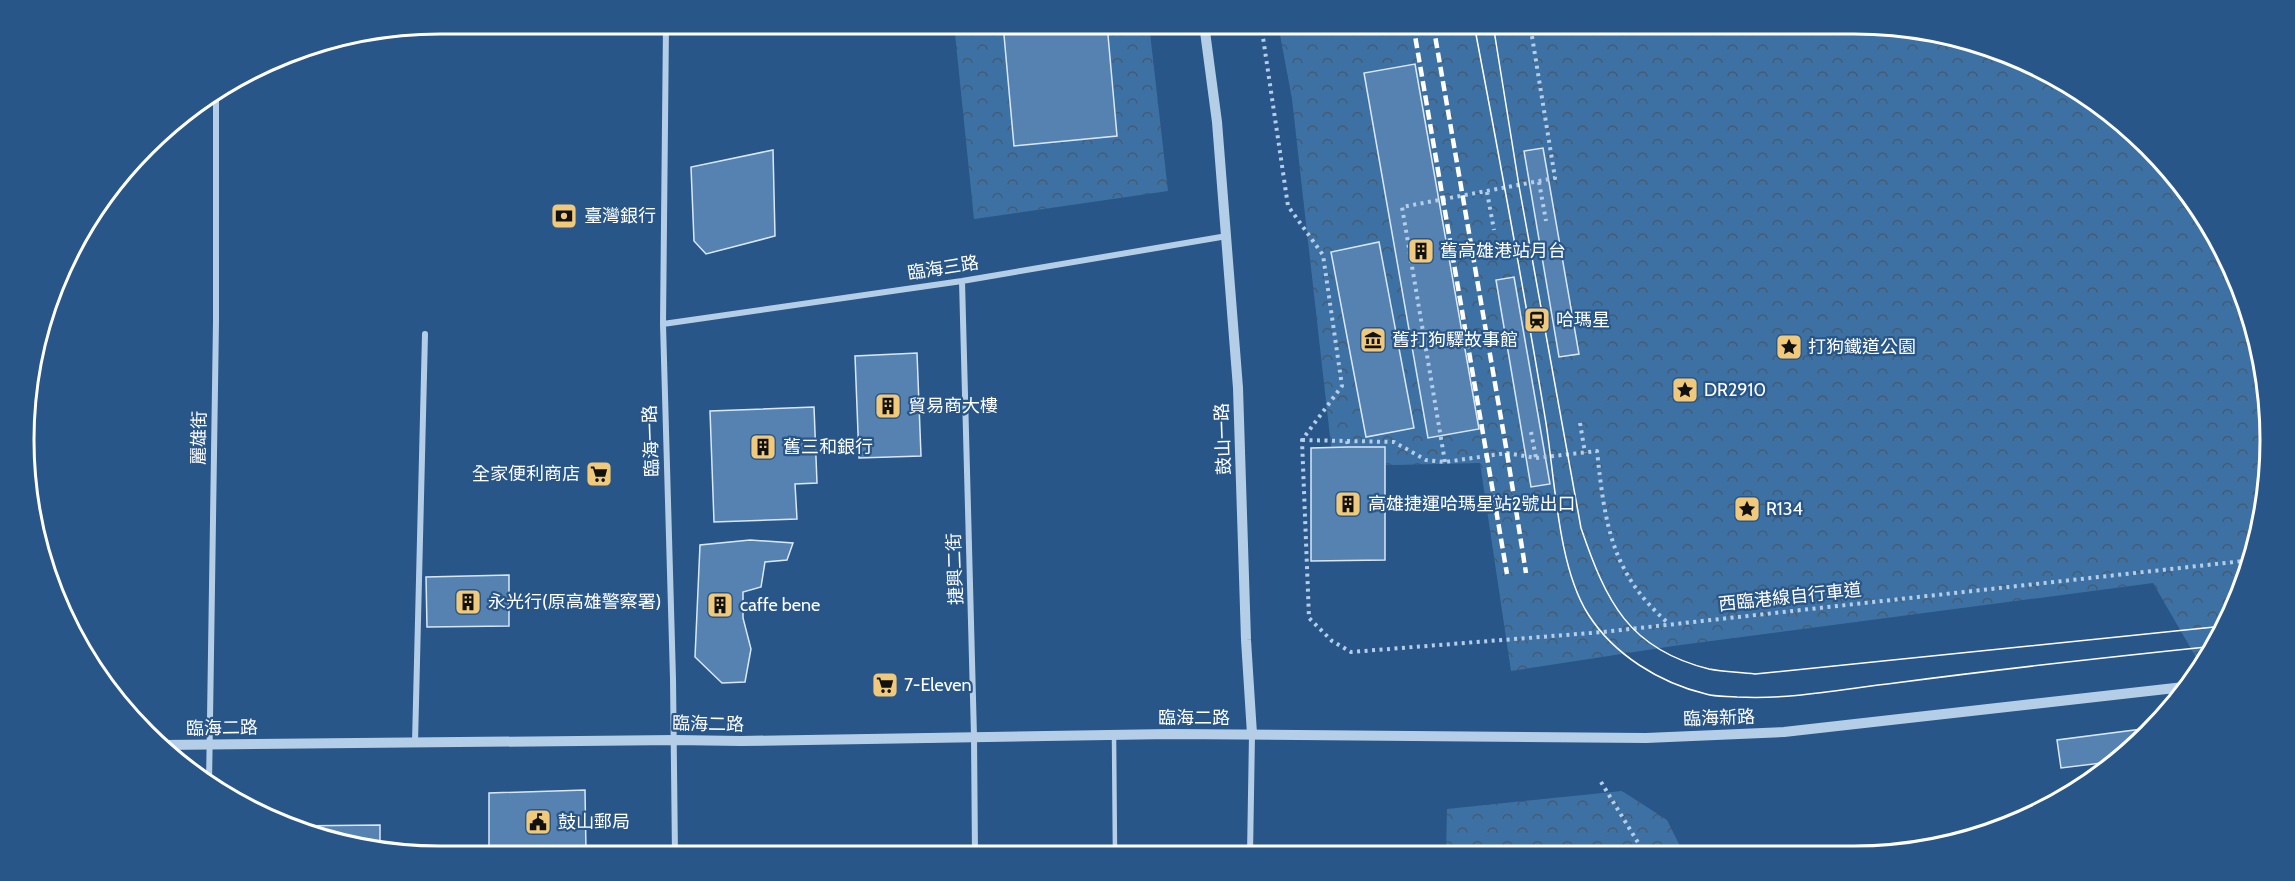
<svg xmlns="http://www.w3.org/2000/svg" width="2295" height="881" font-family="Cabin,'Noto Sans TC',sans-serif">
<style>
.park{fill:url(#park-crowns)}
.building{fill:#5582b1;stroke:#d9e8f7;stroke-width:1.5}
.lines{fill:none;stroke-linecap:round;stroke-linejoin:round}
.path{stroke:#b5cee8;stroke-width:4;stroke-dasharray:3 4.5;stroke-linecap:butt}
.service{stroke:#b5cee8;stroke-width:4.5}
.minor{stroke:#b5cee8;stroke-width:6}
.tertiary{stroke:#b5cee8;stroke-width:10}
.tram{stroke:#fff;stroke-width:1.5}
.rail{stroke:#fff;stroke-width:4.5;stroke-dasharray:10 4.5;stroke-linecap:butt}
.labels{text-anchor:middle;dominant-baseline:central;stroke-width:4.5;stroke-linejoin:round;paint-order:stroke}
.poi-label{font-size:18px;fill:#fff;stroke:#285688;text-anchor:start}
.street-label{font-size:18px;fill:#fff;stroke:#285688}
.rim{fill:none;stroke:#fff;stroke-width:3}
</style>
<defs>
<pattern id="park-crowns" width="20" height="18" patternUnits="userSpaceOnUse" patternTransform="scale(1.5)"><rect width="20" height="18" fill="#3d71a4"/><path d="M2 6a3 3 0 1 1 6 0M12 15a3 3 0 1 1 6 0" fill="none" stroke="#465b6f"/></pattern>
</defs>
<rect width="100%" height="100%" fill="#285688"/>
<path class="park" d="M954,24H1149L1168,191L974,219Z
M1278,24H1855L1963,38L2039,67L2108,110L2168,166L2215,233L2249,307L2267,386L2270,468L2257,549L2215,649L2201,666L2153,583L1673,646L1511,671L1480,463L1394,465L1333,463L1292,99Z
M1622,791L1667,820L1684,854L1446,855L1447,809Z"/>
<path class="building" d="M1003,24H1107L1117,136L1014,146Z
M1415,64L1479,429L1428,438L1364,73Z
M1543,148L1579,354L1559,357L1524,151Z
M773,150L775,236L706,254L694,241L691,167Z
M1379,242L1414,428L1366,437L1331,252Z
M1514,277L1550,484L1531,487L1496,280Z
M917,353L921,456L859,458L855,356Z
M814,407L817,483L795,484L797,519L714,522L710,411Z
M1348,447H1385V560L1311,561V448Z
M750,540L793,543L787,560L765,562L761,587L743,592V618L751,649L745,682L722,683L695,657L700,545Z
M509,575V626L427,627L426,577Z
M2150,728L2129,753L2118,761L2061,768L2057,740Z
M585,790L586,851L489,855V793Z
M380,825V849L332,843L288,826Z"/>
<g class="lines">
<path class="path" d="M1261,24L1288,206L1323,255L1342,386L1302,440L1309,618L1332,641L1351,652L1603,632L2252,560
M1539,182L1546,221
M1487,192L1494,230
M1580,423L1585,453
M1531,432L1536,458
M1302,440L1394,442L1426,460L1445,462L1507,453L1536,458L1597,451C1605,524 1611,573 1668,623
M1347,441L1348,447
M1445,462L1402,207L1555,178L1530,24
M1601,782L1645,854"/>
<path class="service" d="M1114,736L1115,855"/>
<path class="minor" d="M666,24L663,324L673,679L675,856
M962,281L974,736L975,856
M663,324L962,281L1227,236
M415,743L425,334
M209,785L216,321V91
M1250,855L1252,734"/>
<path class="tertiary" d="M1204,24L1217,122L1238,388L1246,640L1252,734
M163,745L675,740L741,741L1170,734L1646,738L1784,732L2184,687"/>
<path class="tram" d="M1474,24C1499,155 1523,286 1545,417C1555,475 1557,565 1588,614C1614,655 1660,683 1706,694C1716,697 1727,696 1737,697C1790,700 1843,689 1895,683C2002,669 2109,657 2216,646
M1493,24L1519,186L1581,528C1606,601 1628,649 1709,669C1724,672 1740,672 1755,674L2224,626"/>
<path class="rail" d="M1413,24L1507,574
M1433,24L1507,453L1526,573"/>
</g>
<defs>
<symbol id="bank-square" viewBox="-11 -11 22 22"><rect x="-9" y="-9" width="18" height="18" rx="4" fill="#f0c97b" stroke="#285688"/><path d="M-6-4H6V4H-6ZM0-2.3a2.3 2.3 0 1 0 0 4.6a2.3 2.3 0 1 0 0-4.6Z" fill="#111"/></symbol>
<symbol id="building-square" viewBox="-11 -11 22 22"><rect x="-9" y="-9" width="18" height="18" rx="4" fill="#f0c97b" stroke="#285688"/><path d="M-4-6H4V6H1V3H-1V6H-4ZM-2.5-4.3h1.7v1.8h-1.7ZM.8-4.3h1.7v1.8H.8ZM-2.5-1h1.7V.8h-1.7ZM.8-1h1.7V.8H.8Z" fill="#111"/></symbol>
<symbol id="station-square" viewBox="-11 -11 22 22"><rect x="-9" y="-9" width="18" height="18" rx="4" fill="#f0c97b" stroke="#285688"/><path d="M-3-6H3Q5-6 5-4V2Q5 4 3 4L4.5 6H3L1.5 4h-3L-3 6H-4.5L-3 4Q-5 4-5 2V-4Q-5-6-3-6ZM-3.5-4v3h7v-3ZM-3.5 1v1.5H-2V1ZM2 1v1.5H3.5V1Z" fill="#111"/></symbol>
<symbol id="museum-square" viewBox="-11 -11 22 22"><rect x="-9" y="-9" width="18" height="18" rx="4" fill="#f0c97b" stroke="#285688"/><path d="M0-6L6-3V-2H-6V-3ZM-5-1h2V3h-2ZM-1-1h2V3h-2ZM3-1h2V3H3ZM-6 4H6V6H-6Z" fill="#111"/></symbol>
<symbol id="sight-square" viewBox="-11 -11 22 22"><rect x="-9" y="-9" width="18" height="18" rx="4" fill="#f0c97b" stroke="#285688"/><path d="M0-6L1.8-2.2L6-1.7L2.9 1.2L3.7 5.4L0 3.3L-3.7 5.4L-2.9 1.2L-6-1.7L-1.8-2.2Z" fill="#111"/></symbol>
<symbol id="supermarket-square" viewBox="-11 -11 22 22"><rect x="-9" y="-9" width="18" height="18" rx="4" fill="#f0c97b" stroke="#285688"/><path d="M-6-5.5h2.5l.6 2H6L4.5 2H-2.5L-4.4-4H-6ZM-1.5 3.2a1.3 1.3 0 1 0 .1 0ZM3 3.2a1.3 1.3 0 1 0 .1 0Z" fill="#111"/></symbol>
<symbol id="civic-square" viewBox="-11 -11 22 22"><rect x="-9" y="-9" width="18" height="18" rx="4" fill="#f0c97b" stroke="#285688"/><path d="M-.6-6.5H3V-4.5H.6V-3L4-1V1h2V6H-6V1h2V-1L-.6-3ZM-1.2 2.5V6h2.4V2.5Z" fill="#111"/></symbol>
</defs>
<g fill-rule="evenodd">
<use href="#bank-square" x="549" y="201" width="30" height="30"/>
<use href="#building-square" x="1406" y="236" width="30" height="30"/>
<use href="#station-square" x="1522" y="305" width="30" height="30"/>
<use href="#museum-square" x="1358" y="325" width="30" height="30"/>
<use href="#sight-square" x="1774" y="332" width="30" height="30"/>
<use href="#sight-square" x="1670" y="375" width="30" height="30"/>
<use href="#building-square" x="873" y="391" width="30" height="30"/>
<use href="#building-square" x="748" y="432" width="30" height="30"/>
<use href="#supermarket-square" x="584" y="459" width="30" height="30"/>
<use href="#building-square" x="1333" y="489" width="30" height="30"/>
<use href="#sight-square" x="1732" y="494" width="30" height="30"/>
<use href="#building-square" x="453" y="587" width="30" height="30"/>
<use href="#building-square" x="705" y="590" width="30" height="30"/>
<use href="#supermarket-square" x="870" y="670" width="30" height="30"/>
<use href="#civic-square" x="523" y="807" width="30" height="30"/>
</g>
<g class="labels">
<g class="poi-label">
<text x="584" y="216">臺灣銀行</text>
<text x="1440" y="251">舊高雄港站月台</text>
<text x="1556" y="320">哈瑪星</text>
<text x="1392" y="340">舊打狗驛故事館</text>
<text x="1808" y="347">打狗鐵道公園</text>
<text x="1704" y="390">DR2910</text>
<text x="908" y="406">貿易商大樓</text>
<text x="783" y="447">舊三和銀行</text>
<text x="580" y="474" text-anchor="end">全家便利商店</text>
<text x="1368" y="504">高雄捷運哈瑪星站2號出口</text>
<text x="1766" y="509">R134</text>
<text x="488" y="602">永光行(原高雄警察署)</text>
<text x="740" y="605">caffe bene</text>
<text x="904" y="685">7-Eleven</text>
<text x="558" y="822">鼓山郵局</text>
</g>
<g class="street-label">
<text transform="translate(943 268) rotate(-9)">臨海三路</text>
<text transform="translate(199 438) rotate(-89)">麗雄街</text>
<text transform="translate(1223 439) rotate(-92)">鼓山一路</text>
<text transform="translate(651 441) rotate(-92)">臨海一路</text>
<text transform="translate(955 569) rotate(-92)">捷興二街</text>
<text transform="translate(1790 597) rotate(-6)">西臨港線自行車道</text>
<text x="1194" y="718">臨海二路</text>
<text transform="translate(1719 718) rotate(-2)">臨海新路</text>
<text transform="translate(708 724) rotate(1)">臨海二路</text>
<text transform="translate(222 728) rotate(-1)">臨海二路</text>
</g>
</g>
<path d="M0 0H2295V881H0ZM440 34H1854A406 406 0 0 1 2260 440V440A406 406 0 0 1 1854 846H440A406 406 0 0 1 34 440V440A406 406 0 0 1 440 34Z" fill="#285688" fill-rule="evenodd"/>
<path class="rim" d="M440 34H1854A406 406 0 0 1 2260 440V440A406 406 0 0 1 1854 846H440A406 406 0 0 1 34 440V440A406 406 0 0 1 440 34Z"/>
</svg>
